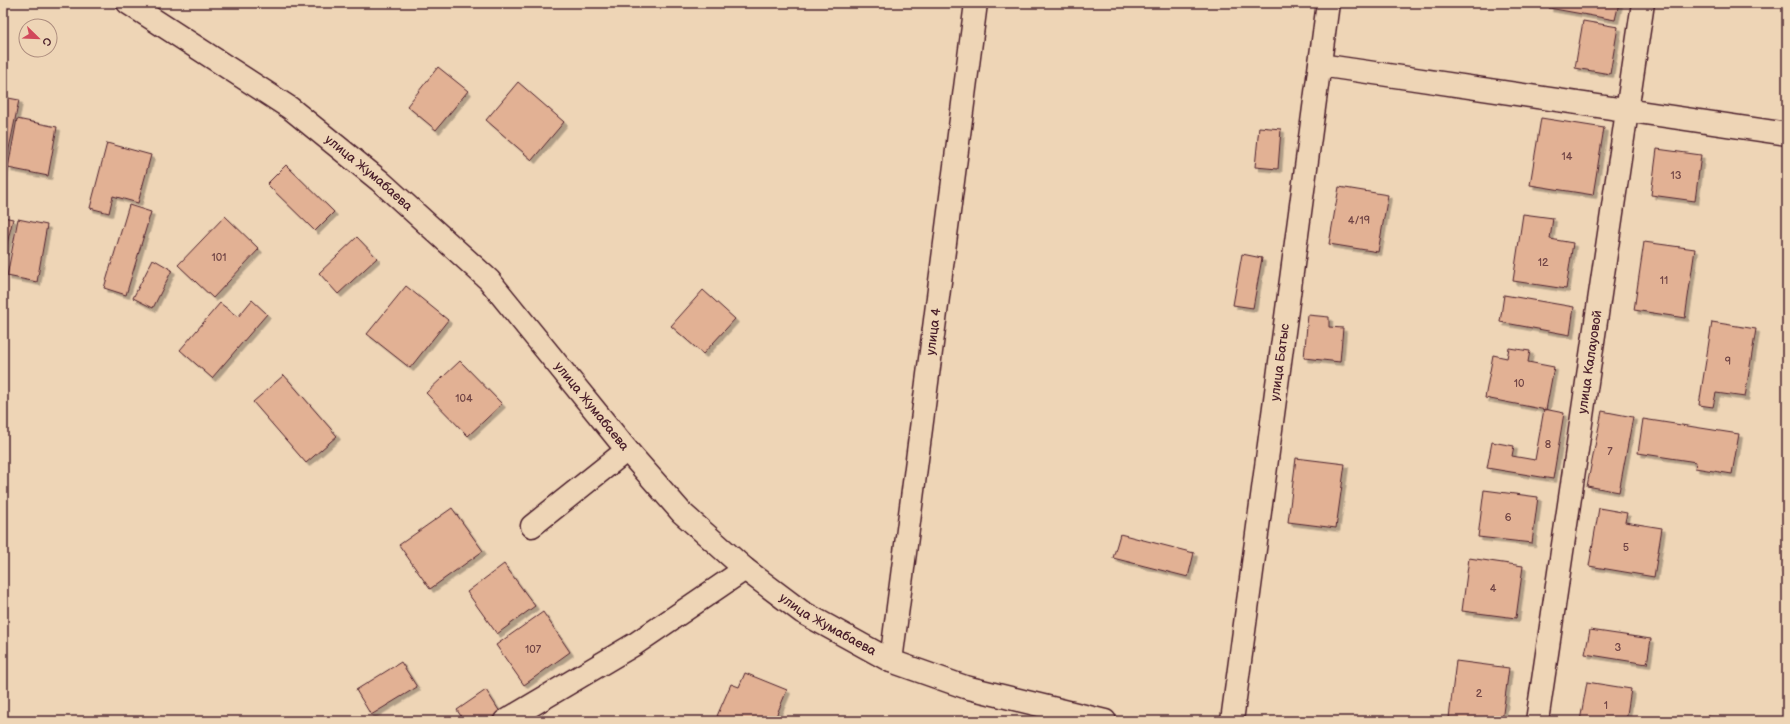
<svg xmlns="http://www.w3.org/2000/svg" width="1790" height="724" font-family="'Balsamiq Sans',sans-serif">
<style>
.building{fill:#e2b194;stroke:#4a1f2b;filter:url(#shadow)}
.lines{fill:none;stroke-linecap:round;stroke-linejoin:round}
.minor-casing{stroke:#4a1f2b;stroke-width:25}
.minor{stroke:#eed5b6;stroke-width:22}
.labels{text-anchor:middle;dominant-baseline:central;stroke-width:4;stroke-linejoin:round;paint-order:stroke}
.number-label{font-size:11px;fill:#704445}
.street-label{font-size:13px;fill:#4a1f2b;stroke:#eed5b6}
</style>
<defs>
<filter id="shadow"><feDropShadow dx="3.5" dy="3.5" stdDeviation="0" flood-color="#0004"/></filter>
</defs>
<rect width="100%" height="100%" fill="#eed5b6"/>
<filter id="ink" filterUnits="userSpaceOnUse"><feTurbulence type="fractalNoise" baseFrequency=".025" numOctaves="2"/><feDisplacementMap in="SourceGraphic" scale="8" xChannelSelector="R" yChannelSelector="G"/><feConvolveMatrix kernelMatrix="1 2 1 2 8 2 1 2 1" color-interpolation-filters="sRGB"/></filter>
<g filter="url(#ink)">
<path class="building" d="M1550,3H1619L1615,20L1549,8Z
M1583,21L1618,27L1610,74L1575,68Z
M438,67L468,91L436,130L407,106Z
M518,82L564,122L532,160L486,120Z
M3,97L19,100L3,178Z
M1541,118L1604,128L1593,195L1530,185Z
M17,119L57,127L48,176L8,168Z
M1259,127L1281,129L1278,169L1255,167Z
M107,143L151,155L138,203L113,196L109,213L90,208Z
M1657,149L1701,155L1695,201L1651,195Z
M286,165L334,212L315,231L267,184Z
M1339,187L1388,195L1378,252L1329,244Z
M129,205L151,212L126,295L104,288Z
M1523,214L1553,218L1550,239L1573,243L1566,289L1513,281Z
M225,216L259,249L213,298L178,265Z
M3,217L13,219L5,252L3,251Z
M18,219L47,225L37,282L7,276Z
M357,237L377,258L338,294L319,273Z
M1644,242L1695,249L1685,318L1634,310Z
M1242,254L1262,258L1253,308L1233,305Z
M153,259L172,270L153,308L133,298Z
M406,286L448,320L410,368L367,334Z
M703,290L735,319L703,354L671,326Z
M1504,295L1574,307L1570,335L1500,322Z
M252,300L267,314L212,378L180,350L220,303L238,317Z
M1308,315L1329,317V327L1343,328L1340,362L1304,358Z
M1712,322L1756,329L1745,397L1716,393L1713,407L1699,405Z
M1509,348L1530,351L1528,362L1554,367L1546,410L1485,398L1493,355L1507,358Z
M460,361L502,404L468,436L426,393Z
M284,375L337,436L306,463L253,402Z
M1544,409L1564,413L1553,479L1487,468L1492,442L1514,446L1512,456L1535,460Z
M1602,411L1633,417L1619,492L1587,486Z
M1643,419L1739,434L1732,474L1695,468L1696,462L1638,453Z
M1296,458L1345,464L1336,528L1288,522Z
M1484,490L1538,497L1532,543L1478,537Z
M452,508L483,551L430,589L399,545Z
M1599,508L1627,513L1625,522L1662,528L1654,577L1589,566Z
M1787,532V574L1782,573Z
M1120,534L1194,553L1188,577L1113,558Z
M1469,558L1523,566L1516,618L1462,611Z
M504,564L535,606L497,634L467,592Z
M543,612L570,652L524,685L496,645Z
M1590,630L1651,639L1647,664L1585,654Z
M1456,661L1509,668L1502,721H1474L1449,718Z
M401,662L417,687L371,715L356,690Z
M745,673L787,690L774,721H729L717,716L731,684L739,687Z
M1587,682L1631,689L1626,721H1580Z
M486,690L500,712L487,721H464L457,710Z
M1706,716L1753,721H1705Z"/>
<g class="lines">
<defs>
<g id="minor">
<path id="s1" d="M128,3L290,108L380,181L489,280L627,450L682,513L745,569L802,612L891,661L965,687L1105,721"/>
<path d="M1320,65L1787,134"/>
<path d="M532,526L627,450"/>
<path id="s2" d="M891,661L976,3"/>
<path d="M505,721L635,644L745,569"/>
<path id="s3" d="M1232,721L1328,3"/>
<path id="s4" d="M1537,721L1643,3"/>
</g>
</defs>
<use href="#minor" class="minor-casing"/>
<use href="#minor" class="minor"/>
</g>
</g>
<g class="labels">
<g class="number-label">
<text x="1567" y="156">14</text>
<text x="1676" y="175">13</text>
<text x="1359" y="220">4/19</text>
<text x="219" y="257">101</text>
<text x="1543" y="262">12</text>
<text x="1664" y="280">11</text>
<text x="1728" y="361">9</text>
<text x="1519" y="383">10</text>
<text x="464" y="398">104</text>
<text x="1548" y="444">8</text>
<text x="1610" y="451">7</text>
<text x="1508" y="517">6</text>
<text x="1626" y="547">5</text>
<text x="1493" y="588">4</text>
<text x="1618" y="647">3</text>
<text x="533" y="649">107</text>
<text x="1479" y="693">2</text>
<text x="1606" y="705">1</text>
</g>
<g class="street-label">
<text stroke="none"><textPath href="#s1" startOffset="295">улица Жумабаева</textPath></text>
<text stroke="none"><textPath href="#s2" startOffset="332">улица 4</textPath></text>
<text stroke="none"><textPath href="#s3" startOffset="362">улица Батыс</textPath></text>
<text stroke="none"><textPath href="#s4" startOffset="363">улица Калауовой</textPath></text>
<text stroke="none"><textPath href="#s1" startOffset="619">улица Жумабаева</textPath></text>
<text stroke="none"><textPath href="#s1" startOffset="943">улица Жумабаева</textPath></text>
</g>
</g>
<rect width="1790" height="724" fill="none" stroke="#eed5b6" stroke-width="16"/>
<rect x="8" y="8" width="1774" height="708" fill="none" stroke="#4a1f2b" stroke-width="1.5" filter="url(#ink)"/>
<g transform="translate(38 38) rotate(113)"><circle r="19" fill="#eed5b6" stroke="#ac8c7e"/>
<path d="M0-3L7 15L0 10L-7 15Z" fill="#d1495b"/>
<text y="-6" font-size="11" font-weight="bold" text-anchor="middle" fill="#4a1f2b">С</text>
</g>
</svg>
